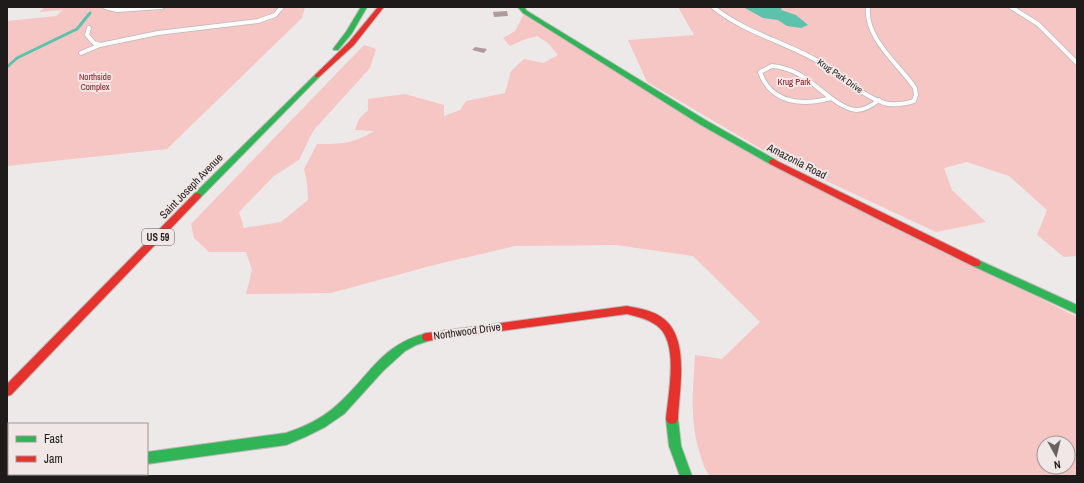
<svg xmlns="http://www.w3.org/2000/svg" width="1084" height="483" font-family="'Archivo Narrow',sans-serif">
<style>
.green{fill:#f5c6c4;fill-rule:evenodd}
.water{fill:#5cc2ab}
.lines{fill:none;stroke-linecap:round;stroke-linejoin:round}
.stream{stroke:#5cc2ab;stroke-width:3}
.building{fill:#af9b9b}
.lane-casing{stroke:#bcb8b8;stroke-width:5.5}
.street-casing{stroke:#bcb8b8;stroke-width:2}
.fast-casing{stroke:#bcb8b8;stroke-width:2}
.jam-casing{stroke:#bcb8b8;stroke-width:2}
.lane{stroke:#fcfcfc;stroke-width:4}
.street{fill:#fcfcfc;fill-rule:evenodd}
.fast{fill:#30b455;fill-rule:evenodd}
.jam{fill:#e5322d;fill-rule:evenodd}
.labels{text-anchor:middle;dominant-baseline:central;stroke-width:4;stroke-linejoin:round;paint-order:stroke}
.far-street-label{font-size:9px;fill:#1e1b1a;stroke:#f1e7e6}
.far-park-label{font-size:9px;fill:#8b101e;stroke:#f1e7e6}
.shield{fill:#f1e7e6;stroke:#5d5857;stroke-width:1}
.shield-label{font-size:10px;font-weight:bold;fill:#1e1b1a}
.street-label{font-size:11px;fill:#1e1b1a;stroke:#f1e7e6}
</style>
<rect width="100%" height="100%" fill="#eee9e9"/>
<path class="green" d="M45,7H305L302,18L167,149L7,166V21L56,16L63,10L39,12Z
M678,7H1077V256L1064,257L1037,235L1047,210L1009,176L967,162L944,168L952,190L986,222L936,232L777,158L647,82L628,40L694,35Z
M524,14L767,162L1077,317V476H710C705,470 703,464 701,457C689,423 693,390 695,355L722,359L760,322L693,256L616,245L515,246L434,265L331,293L246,294L252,270L246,252H209L194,238L191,224L364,45L376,49L370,68L313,131L299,160L274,176L239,212L244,228L281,222L308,200L307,183L304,169L317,144C342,144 352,144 374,131L355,130L359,119L368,110V99L405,94L444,105V116L460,110L466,101L505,93L511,71L524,59L543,63L558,55L548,43L537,36L526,39L510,46L503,38L515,31ZM1044,443H1068V467H1044Z"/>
<path class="water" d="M743,7H782L781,10L796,15L808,25L801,28L787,26L778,20L763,18Z"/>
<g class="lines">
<path class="stream" d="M7,67L17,58L77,29L90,13"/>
</g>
<path class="building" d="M507,11L508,16L494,17L493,12Z
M475,47L487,49L484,53L472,50Z"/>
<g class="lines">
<defs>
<path id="lane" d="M105,7L117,10L162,7
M713,7C744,32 782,41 816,60C840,73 858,94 884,103C894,106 904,104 914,101L916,95L915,88C898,63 865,39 868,7
M1011,7L1038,24L1077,63
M89,28L87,35L94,43L100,45L158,33L258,21L275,15L282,7
M81,53L100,45
M772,66C798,68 812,84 831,98C803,106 771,104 760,72Z
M831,98C850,112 860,115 879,100"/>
<path id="street" d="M93,474H109L108,476H92Z"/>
<path id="fast" d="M361,7H367L352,33L338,50H334L333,49L346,32Z
M518,7H524L527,11L707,121L776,160L777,162L776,164H770L701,125L523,13Z
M317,74L319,75V77L200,198H194L193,196L194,194L315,75Z
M976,259L1077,305V314L973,266L971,263L973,260Z
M427,333L431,334L432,337L431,340L416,345L405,351L383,371L344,414L325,427L305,437L286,445L147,464V452L286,433C304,427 323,418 337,405C370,376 380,345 427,333Z
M672,414L676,415L678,419L681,446L692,476H680L669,446L666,419L668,415Z"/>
<path id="jam" d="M378,7H384L354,45L319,77H315V75L349,42Z
M773,159L979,260L981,263L979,266H973L878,219L770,164L769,162L770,160Z
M197,193L200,194L201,196L200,198L11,395L7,396V384L194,194Z
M627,306C640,309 653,310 664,319C690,340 679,390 678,419L676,423L672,424L668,423L666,419C668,394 680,341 656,325C646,318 638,317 627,314L427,341L423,340L422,337L423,334L427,333Z"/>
</defs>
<use href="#lane" class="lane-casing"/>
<use href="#street" class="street-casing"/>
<use href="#fast" class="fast-casing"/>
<use href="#jam" class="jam-casing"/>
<use href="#lane" class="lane"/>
<use href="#street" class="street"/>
<use href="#fast" class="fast"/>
<use href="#jam" class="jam"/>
</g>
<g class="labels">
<g class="far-street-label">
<text transform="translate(840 76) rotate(35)">Krug Park Drive</text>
</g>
<g class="far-park-label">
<text x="95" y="77">Northside<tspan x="95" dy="10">Complex</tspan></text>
<text x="794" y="82">Krug Park</text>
</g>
<rect class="shield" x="142" y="229" width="32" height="16" rx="3"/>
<g class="shield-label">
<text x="158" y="237">US 59</text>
</g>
<g class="street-label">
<text transform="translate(797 161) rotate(27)">Amazonia Road</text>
<text transform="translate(191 186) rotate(-46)">Saint Joseph Avenue</text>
<text transform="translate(467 331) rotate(-8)">Northwood Drive</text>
</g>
</g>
<rect width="1084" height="483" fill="none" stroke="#1e1b1a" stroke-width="16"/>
<rect x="8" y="423" width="140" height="52" fill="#f1e7e6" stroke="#9d9594"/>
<rect x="16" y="436" width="20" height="6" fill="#30b455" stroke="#9d9594"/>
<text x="44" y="443" font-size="12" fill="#1e1b1a">Fast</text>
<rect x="16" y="456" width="20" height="6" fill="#e5322d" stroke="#9d9594"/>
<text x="44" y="463" font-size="12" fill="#1e1b1a">Jam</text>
<g transform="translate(1056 455) rotate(172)"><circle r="19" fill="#f1e7e6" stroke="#9d9594"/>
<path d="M0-3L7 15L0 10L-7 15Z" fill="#676362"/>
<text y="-6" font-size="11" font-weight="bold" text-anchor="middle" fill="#1e1b1a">N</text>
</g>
</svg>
